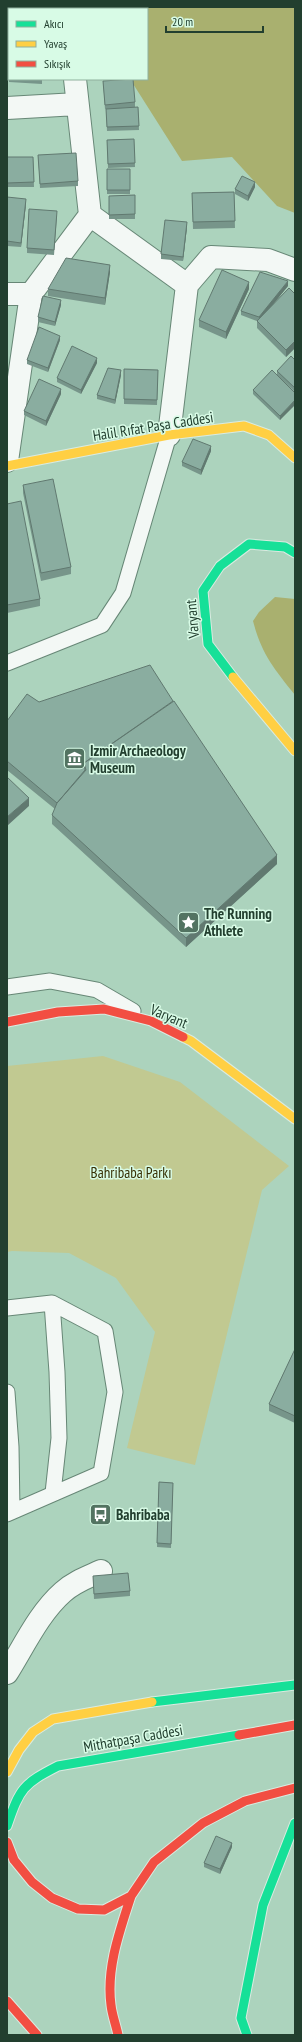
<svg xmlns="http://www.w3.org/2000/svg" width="302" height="2042" font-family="'PT Sans Narrow',sans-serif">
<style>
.green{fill:#c1c991}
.forest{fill:#a9b06f}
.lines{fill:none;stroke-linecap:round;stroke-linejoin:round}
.lane-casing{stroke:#678776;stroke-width:17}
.street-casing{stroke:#678776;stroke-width:24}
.fast-casing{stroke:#daebe1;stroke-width:11}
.slow-casing{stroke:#daebe1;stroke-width:11}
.jam-casing{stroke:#daebe1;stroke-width:11}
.lane{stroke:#f3f8f5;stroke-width:15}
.street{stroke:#f3f8f5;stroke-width:22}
.fast{stroke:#16e098;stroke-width:9}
.slow{stroke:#ffcf43;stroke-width:9}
.jam{stroke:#f24e42;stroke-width:9}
.wall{fill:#77958a}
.shaded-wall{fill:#617970}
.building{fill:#8aada0;stroke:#617970}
.labels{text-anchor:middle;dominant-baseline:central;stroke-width:3;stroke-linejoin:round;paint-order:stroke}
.street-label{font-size:15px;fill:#223f2f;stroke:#d8fbe6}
.poi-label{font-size:15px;font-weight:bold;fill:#223f2f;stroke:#d8fbe6;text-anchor:start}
.park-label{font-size:15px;fill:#372f04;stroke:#d8fbe6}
</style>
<rect width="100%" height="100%" fill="#acd3bd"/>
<path class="green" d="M103,1056L180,1082L289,1166L262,1190L195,1465L127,1448L155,1332L116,1278L69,1253L12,1251L7,1252V1066Z"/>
<path class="forest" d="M103,7H295V213L277,206L232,157L182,161L130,79H147V9H103Z
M275,597L295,599V695C274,668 262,655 253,621L259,612Z"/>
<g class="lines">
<defs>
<path id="lane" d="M7,663L102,625L123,593L169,435
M7,987L50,981L97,990L133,1011
M52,1303L57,1372L59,1438L53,1493
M7,1308L52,1303L105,1331L115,1392L101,1473L7,1514
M7,1392L11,1447L12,1511"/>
<path id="street" d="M66,7L67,9
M75,79L90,215L187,285L169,435
M7,108L77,104
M187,285L211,257L268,260L295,270
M7,294H31L90,215
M7,461L31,294
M7,1673C24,1646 39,1613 63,1592C74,1582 88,1577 101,1571"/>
<path id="fast" d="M233,677L208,644L203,591L220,566L249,544L285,547L295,553
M152,1702L295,1685
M7,1826C20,1788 23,1784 58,1766L239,1735
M247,2035L241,2018L263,1905L295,1823"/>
<path id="slow" d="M7,466L169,435L244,426L269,435L295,458
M233,677L295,751
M183,1037L191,1041L295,1119
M7,1772L19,1750L33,1732L53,1719L152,1702"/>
<path id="jam" d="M7,1022L58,1012L104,1009L151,1021L183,1037
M239,1735L295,1725
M7,1842L14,1860L32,1882L52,1898L78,1909L104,1910L131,1896L154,1862L203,1823L245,1801L295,1788
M7,2001L37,2035
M118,2035C116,2025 112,2015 111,2005C106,1968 120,1930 131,1896"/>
</defs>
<use href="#lane" class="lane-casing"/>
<use href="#street" class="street-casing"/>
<use href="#fast" class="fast-casing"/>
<use href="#slow" class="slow-casing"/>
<use href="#jam" class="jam-casing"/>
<use href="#lane" class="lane"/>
<use href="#street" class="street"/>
<use href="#fast" class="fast"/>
<use href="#slow" class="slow"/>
<use href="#jam" class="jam"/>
</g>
<path class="wall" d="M7,13H9V64H7Z
M9,79H42V84L9,82Z
M103,81L135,102V107L116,108L138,107L139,130L107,131L106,109H105Z
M134,139L135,167L108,168L107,140Z
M38,155L78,181V186L40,188Z
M7,157H33L34,187H7Z
M107,169H130V194H107Z
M255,187L248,201L235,194V189Z
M234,192L235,228L193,229L192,193Z
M135,195V219H109V196Z
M7,197L26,204L21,247L7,246Z
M57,215L54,255L27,253V248Z
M187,227L183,261L161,259V254Z
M110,272L105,305L48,296V289Z
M288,286L273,304L295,294V358L294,356V349L286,357L257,328V321L241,315V311Z
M249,289L226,339L199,327V320Z
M61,305L55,326L38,322V317Z
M60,340L48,372L27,364V360Z
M295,360V392L277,375V371Z
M97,363L81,394L57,382V378Z
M124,369L158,370L157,405L124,404Z
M121,375L115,404L97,399V395Z
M253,390L295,393L280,420L253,394Z
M61,394L46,426L24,415V411Z
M211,451L201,475L182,466V462Z
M23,485L71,567V574L41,581L23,493Z
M7,504L40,599V606L7,613Z
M7,721L277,864L186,947L52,824V815L55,809L7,770Z
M295,1349V1423L269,1411V1404Z
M159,1482L173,1483L171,1548L157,1547Z
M93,1576L130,1591V1596L94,1599Z
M232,1847L220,1874L204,1867V1863Z"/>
<path class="shaded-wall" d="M255,182V187L248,201V196Z
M26,199V204L21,247V243Z
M187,222V227L183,261V257Z
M110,265V272L105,305V298Z
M288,281V286L259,322V317Z
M249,282V289L226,339V332Z
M61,300V305L55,326V322Z
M60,336V340L48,372V368Z
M295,341V348L286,357V350Z
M97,358V363L81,394V390Z
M121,370V375L115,404V400Z
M61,389V394L46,426V421Z
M295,400V405L280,420V416Z
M211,446V451L201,475V470Z
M29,798V806L7,826V817Z
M277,855V864L186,947V938Z
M232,1843V1847L220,1874V1869Z"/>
<path class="building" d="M7,13H9V24H7Z
M7,26H9V57H7Z
M133,79L135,102L105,105L103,81Z
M138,107L139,126L107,127L106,109Z
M134,139L135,163L108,164L107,140Z
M76,153L78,181L40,184L38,155Z
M7,157H33L34,182L7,183Z
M107,169H130V190H107Z
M242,176L255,182L248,196L235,189Z
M234,192L235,221L193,222L192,193Z
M135,195V214L109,215V196Z
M7,197L26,199L21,243L7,241Z
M29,209L57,211L54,250L27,248Z
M165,220L187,222L183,257L161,254Z
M66,258L110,265L105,298L48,289Z
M222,270L249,282L226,332L199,320Z
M260,272L288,281L259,317L241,311Z
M289,288L295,294V341L286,350L257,321Z
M43,296L61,300L55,322L38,317Z
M39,327L60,336L48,368L27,360Z
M72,346L97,358L81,390L57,378Z
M291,356L295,360V388L277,371Z
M108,368L121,370L115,400L97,395Z
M124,369L158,370L157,400L124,399Z
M272,370L295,393V400L280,416L253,390Z
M39,379L61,389L46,421L24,411Z
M193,439L211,446L201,470L182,462Z
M53,479L71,567L41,573L23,485Z
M21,501L40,599L7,605V504Z
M150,665L173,701L84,763L85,770L57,803L7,761V721L27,694L39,702Z
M174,701L277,855L186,938L52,815L57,803L86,770L84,763Z
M7,777L29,798L7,817Z
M295,1349V1416L269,1404Z
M159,1482L173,1483L171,1544L157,1543Z
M128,1573L130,1591L94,1594L93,1576Z
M216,1836L232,1843L220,1869L204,1863Z"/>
<defs>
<symbol id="museum-square" viewBox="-11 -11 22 22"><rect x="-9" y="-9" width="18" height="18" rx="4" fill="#527361" stroke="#d8fbe6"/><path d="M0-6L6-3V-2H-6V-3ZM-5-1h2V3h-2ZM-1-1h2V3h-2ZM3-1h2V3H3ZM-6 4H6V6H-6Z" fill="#fff"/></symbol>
<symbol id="sight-square" viewBox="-11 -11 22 22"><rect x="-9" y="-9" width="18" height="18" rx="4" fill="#527361" stroke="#d8fbe6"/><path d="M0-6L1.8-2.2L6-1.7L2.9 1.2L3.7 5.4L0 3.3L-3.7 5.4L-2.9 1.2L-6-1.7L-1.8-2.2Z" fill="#fff"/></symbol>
<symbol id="bus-square" viewBox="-11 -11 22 22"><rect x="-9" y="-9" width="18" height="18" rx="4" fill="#527361" stroke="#d8fbe6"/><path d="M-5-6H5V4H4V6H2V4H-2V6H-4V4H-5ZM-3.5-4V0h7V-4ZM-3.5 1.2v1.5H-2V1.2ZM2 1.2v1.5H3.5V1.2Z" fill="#fff"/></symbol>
</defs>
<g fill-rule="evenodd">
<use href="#museum-square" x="62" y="746" width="25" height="25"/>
<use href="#sight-square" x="176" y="910" width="25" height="25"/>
<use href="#bus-square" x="88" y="1502" width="25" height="25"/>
</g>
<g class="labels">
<g class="street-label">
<text transform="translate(153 426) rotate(-9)">Halil Rıfat Paşa Caddesi</text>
<text transform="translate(192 619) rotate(-95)">Varyant</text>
<text transform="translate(169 1016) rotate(23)">Varyant</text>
<text transform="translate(133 1738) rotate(-10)">Mithatpaşa Caddesi</text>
</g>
<g class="poi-label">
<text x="90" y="750">Izmir Archaeology<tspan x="90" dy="17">Museum</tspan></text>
<text x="204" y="913">The Running<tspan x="204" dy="17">Athlete</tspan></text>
<text x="116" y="1514">Bahribaba</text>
</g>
<g class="park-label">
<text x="131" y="1172">Bahribaba Parkı</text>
</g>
</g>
<rect width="302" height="2042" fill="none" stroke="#223f2f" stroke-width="16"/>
<rect x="8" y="8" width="140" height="72" fill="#d8fbe6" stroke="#8fb09d"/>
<rect x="16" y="21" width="20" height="6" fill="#16e098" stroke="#8fb09d"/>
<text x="44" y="28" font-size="12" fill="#223f2f">Akıcı</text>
<rect x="16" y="41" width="20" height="6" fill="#ffcf43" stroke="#8fb09d"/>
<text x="44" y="48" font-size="12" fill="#223f2f">Yavaş</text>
<rect x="16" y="61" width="20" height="6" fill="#f24e42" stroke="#8fb09d"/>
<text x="44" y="68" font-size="12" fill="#223f2f">Sıkışık</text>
<path d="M166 26v6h97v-6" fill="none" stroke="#223f2f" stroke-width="2"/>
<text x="172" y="26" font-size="12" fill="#223f2f" stroke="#d8fbe6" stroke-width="3" paint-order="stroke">20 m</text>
</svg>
